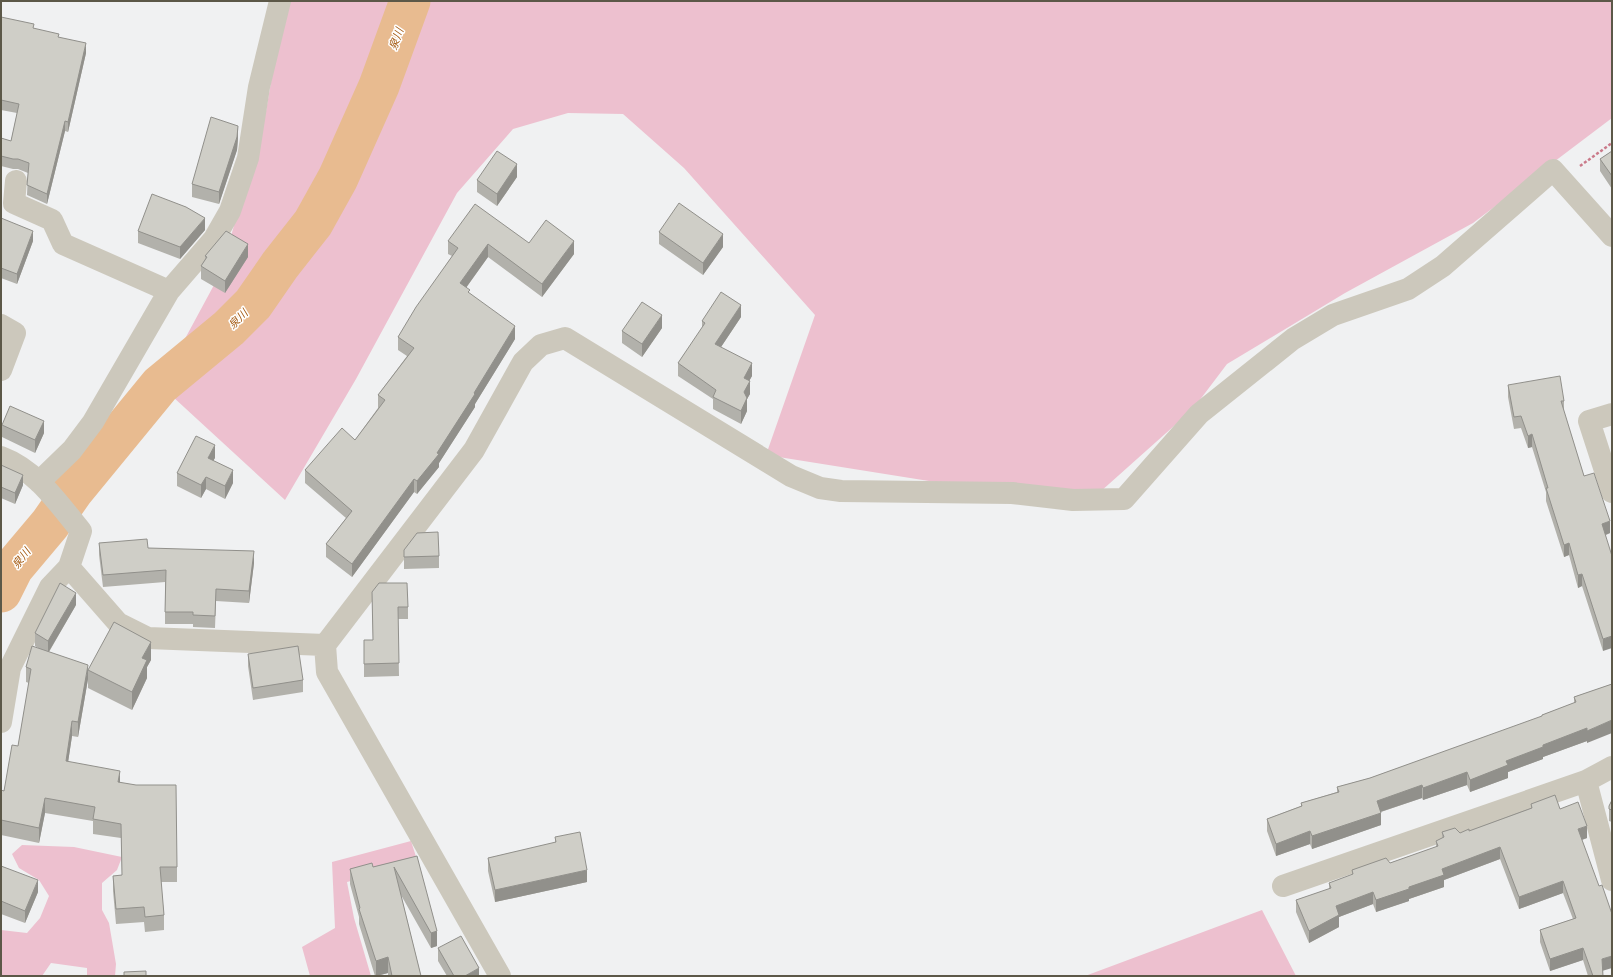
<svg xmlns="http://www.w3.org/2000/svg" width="1613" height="977" font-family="Inter,'Noto Sans JP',sans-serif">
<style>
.green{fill:#edc0cf}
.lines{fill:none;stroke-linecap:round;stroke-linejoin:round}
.river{stroke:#e8bb90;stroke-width:41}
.path{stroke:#ca7a8a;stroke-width:2.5;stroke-dasharray:3 2;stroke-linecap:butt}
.minor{stroke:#ccc8bc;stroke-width:22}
.wall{fill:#b2b1ab}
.shaded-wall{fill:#91908b}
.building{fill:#cfcec7;stroke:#91908b}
.labels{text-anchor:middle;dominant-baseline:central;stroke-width:3;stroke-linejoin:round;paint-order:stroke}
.water-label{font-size:11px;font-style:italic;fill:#a55b13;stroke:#fff}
</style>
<rect width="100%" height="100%" fill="#f0f1f2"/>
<path class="green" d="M285,1H1612V118L1473,223L1345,293L1227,364L1193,409L1100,492L954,485L766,455L815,315L684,168L623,114L568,113L513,129L457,193L356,379L285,500L160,385L221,272L266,111Z
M411,841L418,863L347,882L354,918L371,976H310L302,947L335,928L332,862Z
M22,845L74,847L122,857L117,870L102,883V910L109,923L116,964L115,976H87V968L51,963L42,976H1V930L27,933L40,918L49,896L39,880L19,868L12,854Z
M1262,910L1296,976H1085Z"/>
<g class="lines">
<path class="river" d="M1,592L13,568L50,524L73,491L160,385L229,328L253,304L280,265L313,223L338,178L379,86L410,1"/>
<path class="path" d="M1580,166L1612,143"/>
<path class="minor" d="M16,181L14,203L52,220L63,244L169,291L214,239L230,211L248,158L259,87L280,1
M1,325L15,333L1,370
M1612,414L1589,421L1612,492
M1,457C36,470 58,503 81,531L69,567L118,623L148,638L325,645L474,450L523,362L541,345L565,338L791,476L820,488L841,491L1012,493L1073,500L1124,499L1199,414L1293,339L1333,315L1408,289L1443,266L1553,170L1612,236
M39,482L72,450L93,422L169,291
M325,645L327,672L500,976
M1,722L10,668L50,587L69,567
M1586,781L1612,880
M1283,886L1586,781L1612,767"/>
</g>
<path class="wall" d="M1,17L59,37L86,53L68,132L65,131L47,204L27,195L28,173L18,169H13L1,166V138L11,141L17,113L1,110Z
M238,138L237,150L219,204L192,197V184Z
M1612,151V189L1600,171V159Z
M517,177L497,206L477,192V180Z
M1,218L33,241L17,284L1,278Z
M205,230L180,259L138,243V231Z
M659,232L723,247L703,275L659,244Z
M448,241L529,243L574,254L542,297L488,257L466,288L470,294L515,339L475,404V407L439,463V467L417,494L414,492L352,577L326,557V544L346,518L305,483V470L355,440L378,408V395L407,356L398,350V337L452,256L448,254Z
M205,256L248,257L225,293L201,279V266L205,259Z
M741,317L721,347L752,376L749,381L750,394L747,399V411L741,424L713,409V399L678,376V363L702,329V321Z
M662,328L642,357L622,343V331Z
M1508,385L1564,401V413L1584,476L1610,533L1606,535L1603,651L1582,586L1578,588L1569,555L1564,557L1546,501V492L1532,447L1528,448L1521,428L1514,429L1508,397Z
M2,425L44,433L35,453L2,437Z
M215,458L213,460L233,483L225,499L206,489L201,498L177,486V473Z
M1,461L2,465L23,485L15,504L1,498Z
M99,543L148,548L254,563L249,603L216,601L215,628L193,627V624H165V582L103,587L99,555Z
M404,550L439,556V568L404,569Z
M372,592L408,607V619H398L399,676L364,677V640H373Z
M76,605L49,652L88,679L78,737L72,736L68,762L120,782L177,867V882H161L164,915V930L145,932L144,922L116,924L113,891V876L122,875L121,838L93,834V821L45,813L39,843L1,835V790L4,791L18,746L29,683L26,682V667L40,649L35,646V633Z
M248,654L303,680V692L253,700L248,666Z
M151,660L147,667V678L132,710L88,688V670Z
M1612,684L1587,743V741L1543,757V759L1508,772V778L1470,792L1467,785L1423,800L1422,798L1381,812V825L1312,849L1310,844L1276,856L1267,831V819L1301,806V803L1337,792V787L1370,778L1542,717V715L1574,703V697Z
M1612,800V822L1609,821V806Z
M1531,804L1560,809L1587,838L1582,840L1603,971V976H1588L1583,960L1550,971L1540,942V930L1573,919L1563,893L1519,909L1500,859L1444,880V887L1409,899V901L1376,912L1373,904L1339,917V927L1309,943L1296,912V900L1329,889V883L1352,875V870L1390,863L1436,847V841L1442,838V832L1460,833L1469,831L1531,808Z
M555,837L587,882L495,902L488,871V858L555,843Z
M417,856L437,946L431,948L401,895L421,976H388V973L377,976H375L359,924V917L350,884V869L373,867Z
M1,866L38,892L25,923L1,914Z
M438,948L479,976H447L438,961Z"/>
<path class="shaded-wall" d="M86,43V53L68,132V122Z
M65,121V131L47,204V194Z
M238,126V138L237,150L219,204V192Z
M517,164V177L497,206V194Z
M205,218V230L180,259V247Z
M33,231V241L17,284V274Z
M723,234V247L703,275V263Z
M574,241V254L542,297V284Z
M248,244V257L225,293V281Z
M488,244V257L460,296V283Z
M741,305V317L715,356V344Z
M662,315V328L642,357V344Z
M515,326V339L475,404V407L439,463V467L417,494V481L474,393Z
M752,363V376L744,390V378Z
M750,381V394L747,399V411L741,424V411L744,392Z
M44,421V433L35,453V440Z
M1532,434V447L1528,448V436Z
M215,445V458L208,470V458Z
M233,470V483L225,499V486Z
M23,475V485L15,504V493Z
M206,477V489L201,498V485Z
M414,479V492L352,577V564Z
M1610,521V533L1602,536V524Z
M1569,543V555L1564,557V545Z
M254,551V563L249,603V591Z
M1582,574V586L1578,588V575Z
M76,593V605L48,653V641Z
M1612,636V648L1603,651V639Z
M151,642V660L147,667V678L132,710V692L142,658Z
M88,665V679L78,737V722Z
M1612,720V733L1587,743V731Z
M72,721V736L66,776V761Z
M1587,728V741L1543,757V759L1508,772V778L1470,792V780L1506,761L1543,745Z
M120,771V786L118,782Z
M1467,772V785L1423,800V788Z
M1422,785V798L1377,813V801Z
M45,798V813L39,843V828Z
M1381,813V825L1312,849V836Z
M1587,826V838L1578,841V829Z
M1310,831V844L1276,856V844Z
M1500,847V859L1444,880V887L1409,899V901L1376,912V900L1442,869Z
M587,870V882L495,902V890Z
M38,880V892L25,923V911Z
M1563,881V893L1519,909V897Z
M1373,892V904L1339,917V927L1309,943V931L1336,906Z
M437,931V946L431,948V933Z
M1583,948V960L1550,971V959Z
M1612,956V968L1602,971V959Z
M388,957V973L376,976V961Z
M479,968V976H465Z"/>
<path class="building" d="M1,17L34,24L33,28L59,34L58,37L86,43L68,122L65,121L47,194L27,185L29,163L18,159H13L1,156V138L11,141L19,104L1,100Z
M211,117L238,126L237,137L219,192L192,184Z
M497,151L517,164L497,194L477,180Z
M1612,151V176L1600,159Z
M152,194L186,207L205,218L180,247L138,231Z
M679,203L723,234L703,263L659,232Z
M475,204L529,243L546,220L574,241L542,284L488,244L460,283L470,290L468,292L515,326L474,393L475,394L437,453L439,454L417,481L414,479L352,564L326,544L352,511L305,470L342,428L355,440L385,400L378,395L414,348L398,337L416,307L458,248L448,241Z
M1,218L33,231L17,274L1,268Z
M226,231L248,244L225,281L201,266L207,257L205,256Z
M721,292L741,305L715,344L752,363L744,378L750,381L744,392L747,398L741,411L713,397L716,390L678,363L705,323L702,321Z
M642,302L662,315L642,344L622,331Z
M1560,376L1564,401H1561L1584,476L1594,473L1610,521L1602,524L1612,556V636L1603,639L1582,574L1578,575L1569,543L1564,545L1546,488H1548L1532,434L1528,436L1521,416L1514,417L1508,385Z
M10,406L44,421L35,440L2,425Z
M196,436L215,445L208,458L233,470L225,486L206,477L201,485L177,473Z
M1,465L23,475L15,493L1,487Z
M438,532L439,556L404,557V550L417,533Z
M147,539L148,548L254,551L249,591L216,589L215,616L193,615V612H165L166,570L103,575L99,543Z
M60,583L76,593L48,641L35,633Z
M379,583H407L408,607H398L399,663L364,664V640H373L372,592Z
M114,622L151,642L142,658L147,660L132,692L88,670Z
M32,646L88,665L78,722L72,721L66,761L120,771L118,782L136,785H176L177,867H160L164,915L145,917L144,907L116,909L113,876L122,875L121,824L93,819L95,807L45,798L39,828L1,820V790L4,791L12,745L18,746L31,669L26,667Z
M298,646L303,680L253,688L248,654Z
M1612,684V720L1587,731V728L1543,745V747L1506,761L1508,765L1470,780L1467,772L1423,788L1422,785L1377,801L1381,813L1312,836L1310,831L1276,844L1267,819L1302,806L1301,803L1339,792L1337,787L1370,778L1542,716V715L1576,702L1574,697Z
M1555,795L1560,809L1578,802L1587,826L1578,829L1599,886L1602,885L1612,914V956L1602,959L1603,976H1593L1583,948L1550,959L1540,930L1576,918L1563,881L1519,897L1500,847L1442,869L1444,875L1409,887V889L1376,900L1373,892L1336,906L1339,915L1309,931L1296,900L1331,888L1329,883L1353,874L1352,870L1386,858L1390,863L1438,846L1436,841L1444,837L1442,832L1455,828L1460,833L1469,829V831L1532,808L1531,804Z
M1612,800V810L1609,809V806Z
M580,832L587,870L495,890L488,858L556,842L555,837Z
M417,856L437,931L431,933L394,867L421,976H392L388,957L376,961L359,909L360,908L350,869L372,863L373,867Z
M1,866L38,880L25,911L1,901Z
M461,936L479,968L465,976H454L438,948Z
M146,971V976H124V972Z"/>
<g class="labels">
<g class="water-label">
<text transform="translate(396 39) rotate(-70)">泉川</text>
<text transform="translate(238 319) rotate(-45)">泉川</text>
<text transform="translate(21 558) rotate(-52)">泉川</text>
</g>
</g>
<rect width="1613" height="977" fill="none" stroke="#5c5848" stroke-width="4"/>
</svg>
